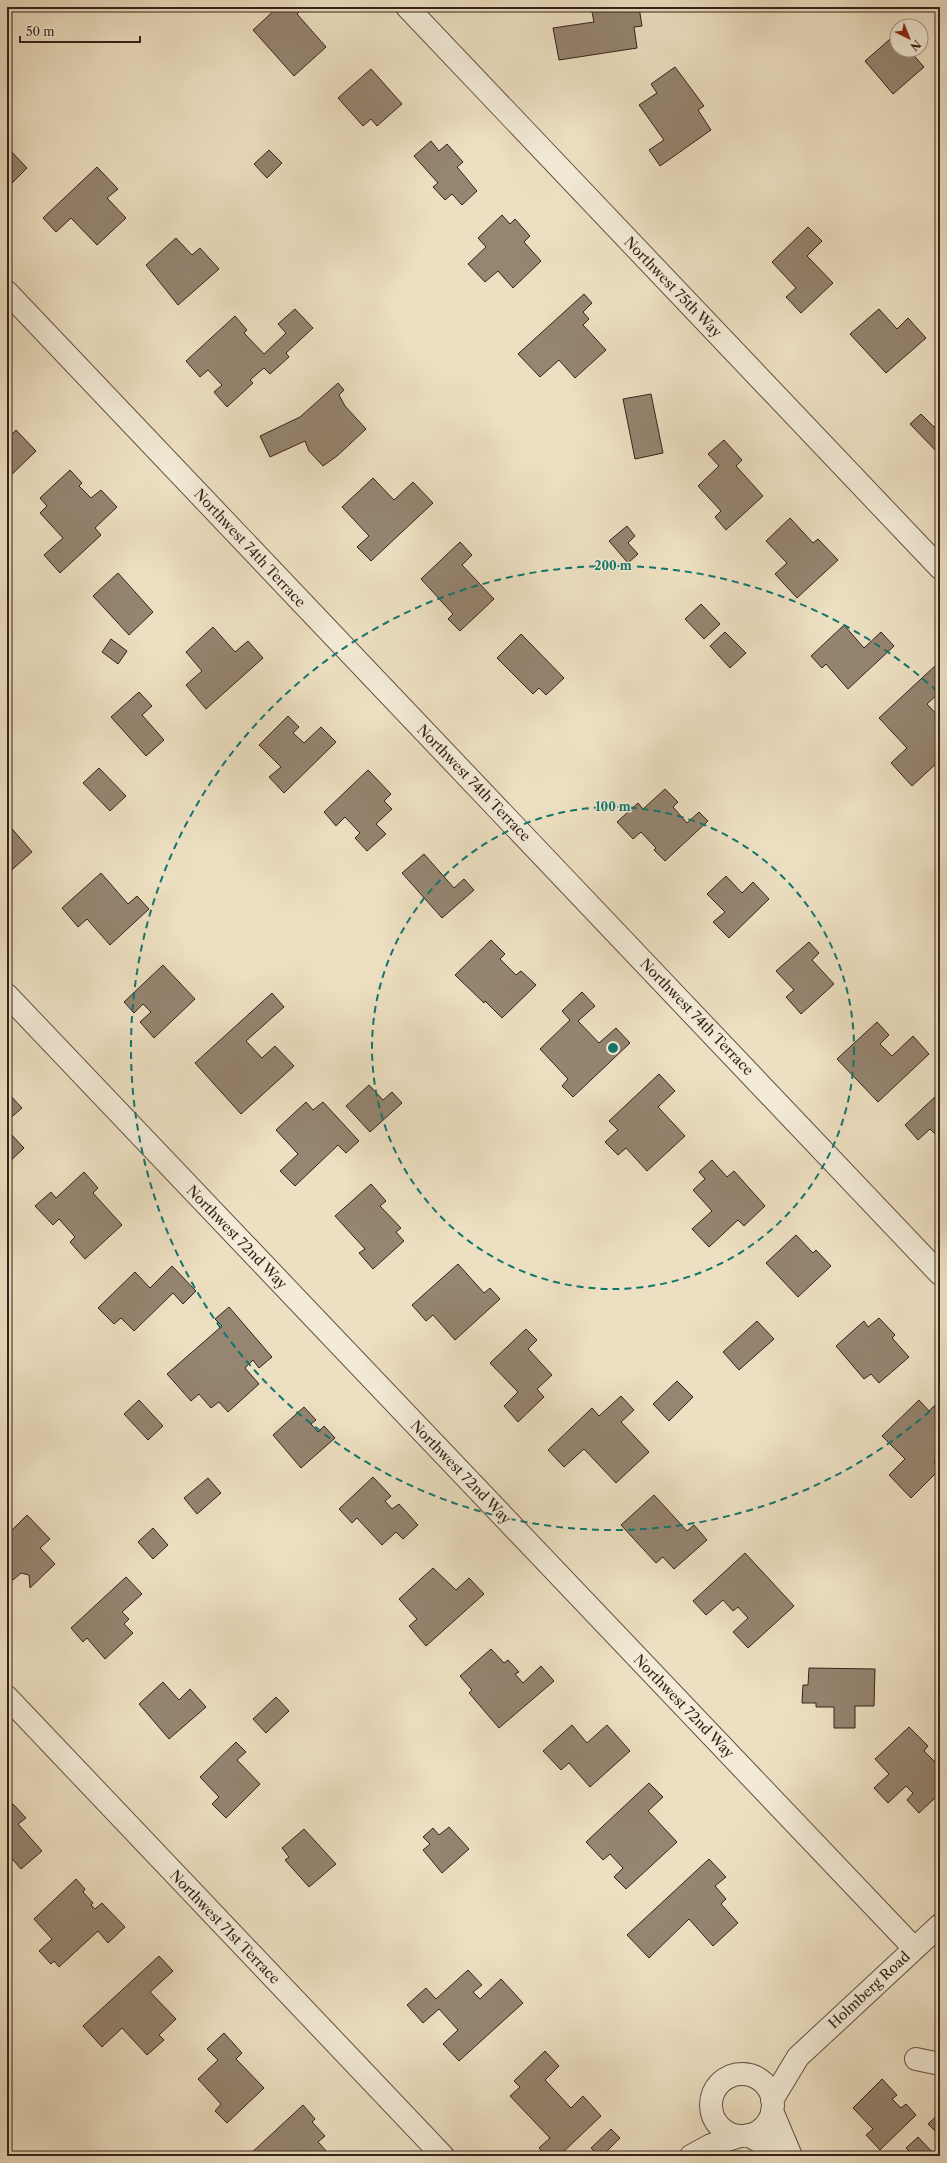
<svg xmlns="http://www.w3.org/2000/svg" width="947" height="2163" font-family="'Libre Caslon Text',serif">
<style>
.building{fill:#958571;stroke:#35221a}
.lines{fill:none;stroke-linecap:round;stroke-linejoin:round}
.minor-casing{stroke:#635244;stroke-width:24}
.minor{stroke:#f3ebd7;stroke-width:22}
.ring{fill:none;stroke:#0f766e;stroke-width:2;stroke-dasharray:7 5}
.labels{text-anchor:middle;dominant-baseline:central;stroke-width:3;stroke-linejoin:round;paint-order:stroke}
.street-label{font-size:14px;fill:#35221a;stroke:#f3ebd7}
.centre{fill:#0f766e;stroke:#f3ebd7;stroke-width:2}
.ring-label{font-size:12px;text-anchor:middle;font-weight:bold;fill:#0f766e;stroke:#f3ebd7;stroke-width:3;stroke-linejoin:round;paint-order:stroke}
</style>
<rect width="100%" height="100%" fill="#ede0c2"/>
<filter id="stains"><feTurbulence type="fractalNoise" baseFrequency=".005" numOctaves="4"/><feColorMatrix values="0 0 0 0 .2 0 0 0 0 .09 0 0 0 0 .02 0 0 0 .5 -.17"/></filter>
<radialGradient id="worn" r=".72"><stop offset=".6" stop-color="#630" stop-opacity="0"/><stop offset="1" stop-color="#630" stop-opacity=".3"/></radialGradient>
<path class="building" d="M278,7H304L297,14L326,47L294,76L253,30Z
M591,7H639L642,26L634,27L637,48L559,60L553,28L594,22Z
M897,33V50H909L924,67L893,94L865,61Z
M675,67L704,106L698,110L711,130L660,166L649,150L664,140L639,105L657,93L651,84Z
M371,69L402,104L377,126L371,119L363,126L338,98Z
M431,141L439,151L447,144L463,162L457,167L477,191L462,205L452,194L445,200L433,187L438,183L414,156Z
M7,147L27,168L7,188Z
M269,150L282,163L267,178L254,164Z
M97,167L118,189L107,198L126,218L97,245L71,218L56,232L43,218Z
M502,215L510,224L515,219L530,236L524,242L541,261L513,288L498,271L485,282L468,264L486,247L478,238Z
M808,227L822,241L807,256L833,283L801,313L786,297L796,288L772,262Z
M176,238L192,255L200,248L219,269L178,305L146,265Z
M584,294L592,303L583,312L589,319L583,325L606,350L575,378L559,360L540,377L518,354Z
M295,309L313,328L286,353L289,357L270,374L264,368L250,380L253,383L227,407L214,392L222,385L208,370L200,377L186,361L235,316L247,330L244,333L264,354L286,333L278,324Z
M879,309L897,329L908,318L926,338L886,373L850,334Z
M338,383L344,390L339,395L345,406L366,429L337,456L323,466L309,451L305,441L270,457L260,436L300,417Z
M651,394L663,453L635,459L623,399Z
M921,414L934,427L940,422V455L910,424Z
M16,430L36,451L7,479V437L8,438Z
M724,440L742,460L736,466L763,496L726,530L715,517L721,511L698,486L719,466L708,454Z
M70,470L82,483L79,486L91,498L101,490L117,507L95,528L101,535L60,573L44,555L63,538L40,513L47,506L40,498Z
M373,478L394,500L413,482L433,503L371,561L357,547L369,536L342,507Z
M790,518L813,543L818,539L838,560L797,598L775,574L787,563L766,541Z
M627,526L635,536L628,543L638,554L628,563L609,541Z
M460,542L472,555L462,565L494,599L460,631L448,619L453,614L421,579Z
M118,573L153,612L129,635L93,596Z
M701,604L720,624L704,639L685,619Z
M844,625L864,648L881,632L894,646L848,689L826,664L822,668L811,656Z
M213,627L235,652L248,641L263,658L206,709L186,685L202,671L186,652Z
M725,632L746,653L730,668L710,646Z
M521,634L564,678L546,695L539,688L533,694L497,658Z
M111,639L127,651L118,664L102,652Z
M936,665L940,669V692L927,704L940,718V760L912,786L891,763L907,748L879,718Z
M139,692L152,706L142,715L164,740L146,756L111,717Z
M288,716L299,727L293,733L304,743L321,727L336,742L284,793L269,777L281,767L259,745Z
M99,768L126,796L110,811L83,783Z
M368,770L391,794L384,801L392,809L376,824L386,834L367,851L355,838L360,833L345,817L336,826L324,812Z
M665,789L678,802L673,807L687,823L699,812L708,821L665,861L654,850L656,848L641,832L633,839L617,822L638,803L643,809Z
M7,823L32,852L7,874Z
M424,854L454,888L464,879L474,890L442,918L402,873Z
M101,873L128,904L137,896L149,909L110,945L87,919L78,927L62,908Z
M726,876L742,893L753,882L769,899L729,938L713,922L725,912L707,894Z
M491,940L505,954L500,959L516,975L521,971L536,985L502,1018L485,1001L484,1003L455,975Z
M809,942L819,953L812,960L834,984L801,1014L786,997L794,990L776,971Z
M163,965L195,999L154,1038L140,1022L151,1012L143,1004L134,1013L124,1002Z
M582,992L595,1006L578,1021L599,1043L616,1028L630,1043L573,1097L562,1086L568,1079L540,1049L570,1020L562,1011Z
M272,993L284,1007L246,1041L262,1058L275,1046L294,1066L241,1114L195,1063Z
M877,1022L889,1035L880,1044L892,1056L913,1036L929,1054L878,1102L837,1059Z
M659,1074L675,1091L658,1107L685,1136L647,1171L626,1148L618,1155L605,1142L618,1130L609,1121Z
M369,1085L383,1100L392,1092L402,1103L370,1132L346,1106Z
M7,1092L22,1108L7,1121Z
M938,1094L940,1096V1139L930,1129L918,1140L905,1125Z
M306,1102L313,1110L323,1102L359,1141L346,1153L338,1145L295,1186L280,1171L298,1154L276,1130Z
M7,1130L24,1148L7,1164Z
M712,1160L727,1177L734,1171L765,1206L744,1226L738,1220L709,1247L692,1229L712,1211L693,1190L705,1179L699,1172Z
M84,1172L98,1188L93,1193L122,1225L85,1259L70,1242L75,1237L59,1219L53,1225L35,1206L51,1192L56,1198Z
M371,1184L386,1201L380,1206L401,1228L396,1232L404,1241L373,1269L359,1253L365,1249L335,1216Z
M796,1235L813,1253L816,1250L831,1266L798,1297L766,1263Z
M458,1264L484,1293L490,1288L500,1299L455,1340L433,1315L426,1321L412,1305Z
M172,1266L196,1291L183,1304L173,1293L134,1331L121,1318L114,1324L98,1308L135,1272L150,1288Z
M229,1307L272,1357L259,1368L253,1360L245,1368L259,1384L228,1412L219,1402L211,1408L199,1394L191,1401L167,1374L222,1326L215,1319Z
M879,1318L895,1335L892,1338L909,1357L879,1383L871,1374L864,1379L836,1346L864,1321L868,1327Z
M757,1321L774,1339L739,1370L723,1352Z
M526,1329L537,1340L528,1349L552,1375L537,1389L544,1397L518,1422L504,1406L518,1392L490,1363Z
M677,1381L693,1397L669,1421L653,1404Z
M621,1396L634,1410L621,1422L649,1452L616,1483L584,1449L564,1467L548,1450L592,1408L599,1416Z
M139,1400L163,1426L148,1440L124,1414Z
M919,1400L929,1411L937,1403L940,1406V1457L934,1462L940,1469L911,1498L889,1475L905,1459L882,1436Z
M304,1407L316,1420L311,1424L318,1432L324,1426L335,1438L301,1468L273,1435Z
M373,1477L391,1496L385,1501L392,1509L399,1504L418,1525L403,1539L396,1532L382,1545L357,1518L352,1523L339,1509Z
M208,1478L221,1493L197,1514L184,1498Z
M654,1495L687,1531L694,1525L707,1540L674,1569L663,1557L656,1563L621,1525Z
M27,1515L50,1539L40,1548L55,1564L30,1588L29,1575L21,1573L13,1580L7,1574V1569L12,1564L7,1560V1535Z
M153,1528L168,1545L153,1559L138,1542Z
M745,1553L794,1606L748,1648L733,1632L748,1618L738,1607L733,1611L723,1600L706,1615L693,1601Z
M433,1568L456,1590L469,1578L484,1594L426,1646L409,1626L417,1619L399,1599Z
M126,1577L142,1594L122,1612L129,1619L124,1624L133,1633L105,1659L87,1638L83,1642L71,1628Z
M491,1649L504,1663L508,1660L519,1672L515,1674L523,1683L541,1666L554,1681L499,1728L469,1693L472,1690L460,1676Z
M809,1668L875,1669L874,1706H855V1728H834V1707H816V1703H802L803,1685H808Z
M163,1682L179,1700L190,1689L206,1707L169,1739L139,1704Z
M276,1697L289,1711L266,1733L253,1719Z
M572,1725L587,1743L607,1725L630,1751L590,1787L569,1763L561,1770L543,1751Z
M909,1727L928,1746L924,1751L935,1762L939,1759L940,1760V1802L936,1797L919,1813L907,1800L913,1793L906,1786L888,1803L874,1788L889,1774L875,1759Z
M236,1742L246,1752L237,1760L260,1784L226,1818L212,1804L219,1797L200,1777Z
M649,1783L663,1797L648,1811L677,1842L626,1889L614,1877L623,1868L610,1854L603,1860L586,1842Z
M13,1804L26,1818L18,1824L42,1851L21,1869L7,1853V1809Z
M449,1827L469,1849L442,1873L423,1850L430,1844L423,1837L433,1828L439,1835Z
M304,1829L336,1864L309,1887L285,1860L289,1857L282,1848Z
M709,1859L726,1877L715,1886L726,1899L721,1904L738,1923L713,1946L689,1919L649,1958L627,1935Z
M76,1879L85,1889L83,1892L93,1903L91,1905L95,1909L102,1903L125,1927L108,1943L98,1931L59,1967L54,1961L51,1964L39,1951L52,1939L34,1919Z
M159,1956L173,1971L150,1992L176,2019L159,2035L164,2040L147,2055L122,2028L102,2047L83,2026Z
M468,1970L482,1985L473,1992L480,1999L501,1979L523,2003L459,2061L443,2044L458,2030L439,2009L423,2023L407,2005L426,1988L436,1999Z
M224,2033L242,2053L236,2059L264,2088L227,2123L215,2111L221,2104L198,2079L218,2060L207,2049Z
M545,2051L559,2066L545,2080L571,2108L583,2096L601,2116L559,2156H546L539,2148L550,2138L510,2096L520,2087L514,2081Z
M882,2079L897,2095L892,2099L901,2108L906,2104L916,2115L880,2150L866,2135L873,2129L853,2108Z
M303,2105L315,2119L312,2122L325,2136L318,2142L329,2154L327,2156H248Z
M940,2113V2136L928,2124Z
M611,2129L620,2138L602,2156H599L591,2148Z
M918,2137L936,2156H914L906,2148Z"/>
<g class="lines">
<defs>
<path id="minor" d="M407,7L940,568
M7,292L940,1274
M7,995L914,1948
M7,1697L443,2156
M916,2059L940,2064
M711 2105a31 31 0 1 1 62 0a31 31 0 1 1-62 0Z
M772,2100L798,2057L940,1925
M772,2111L791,2156
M748,2135L785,2156
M691,2156L711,2145L740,2136"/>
</defs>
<use href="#minor" class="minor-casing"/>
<use href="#minor" class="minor"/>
</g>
<g class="ring">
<circle cx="613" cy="1048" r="241"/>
<path d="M939 1403A482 482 0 1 1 939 693"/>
</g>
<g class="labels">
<g class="street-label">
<text transform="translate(673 287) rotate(46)">Northwest 75th Way</text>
<text transform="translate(250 548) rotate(47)">Northwest 74th Terrace</text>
<text transform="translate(474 783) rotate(46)">Northwest 74th Terrace</text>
<text transform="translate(697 1017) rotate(46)">Northwest 74th Terrace</text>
<text transform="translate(237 1237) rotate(46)">Northwest 72nd Way</text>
<text transform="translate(461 1472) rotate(46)">Northwest 72nd Way</text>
<text transform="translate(684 1706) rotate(46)">Northwest 72nd Way</text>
<text transform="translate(225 1927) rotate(46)">Northwest 71st Terrace</text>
<text transform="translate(869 1990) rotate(-43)">Holmberg Road</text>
</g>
</g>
<circle cx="613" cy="1048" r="6" class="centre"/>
<g class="ring-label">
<text x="613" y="570">200 m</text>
<text x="613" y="811">100 m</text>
</g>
<rect width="947" height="2163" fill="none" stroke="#ede0c2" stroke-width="24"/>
<rect x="8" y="8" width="931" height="2147" fill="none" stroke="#35221a" stroke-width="2"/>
<rect x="12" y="12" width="923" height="2139" fill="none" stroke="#35221a"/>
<g transform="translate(909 38) rotate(137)"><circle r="19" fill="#f3ebd7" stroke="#a79b8b"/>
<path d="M0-3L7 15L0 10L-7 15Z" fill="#8f2418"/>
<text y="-6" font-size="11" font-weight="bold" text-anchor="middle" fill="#35221a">N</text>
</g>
<path d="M20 36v6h120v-6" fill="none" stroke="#35221a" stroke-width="2"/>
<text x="26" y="36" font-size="12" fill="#35221a" stroke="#f3ebd7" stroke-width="3" paint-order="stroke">50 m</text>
<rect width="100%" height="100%" filter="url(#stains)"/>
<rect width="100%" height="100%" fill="url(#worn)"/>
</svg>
